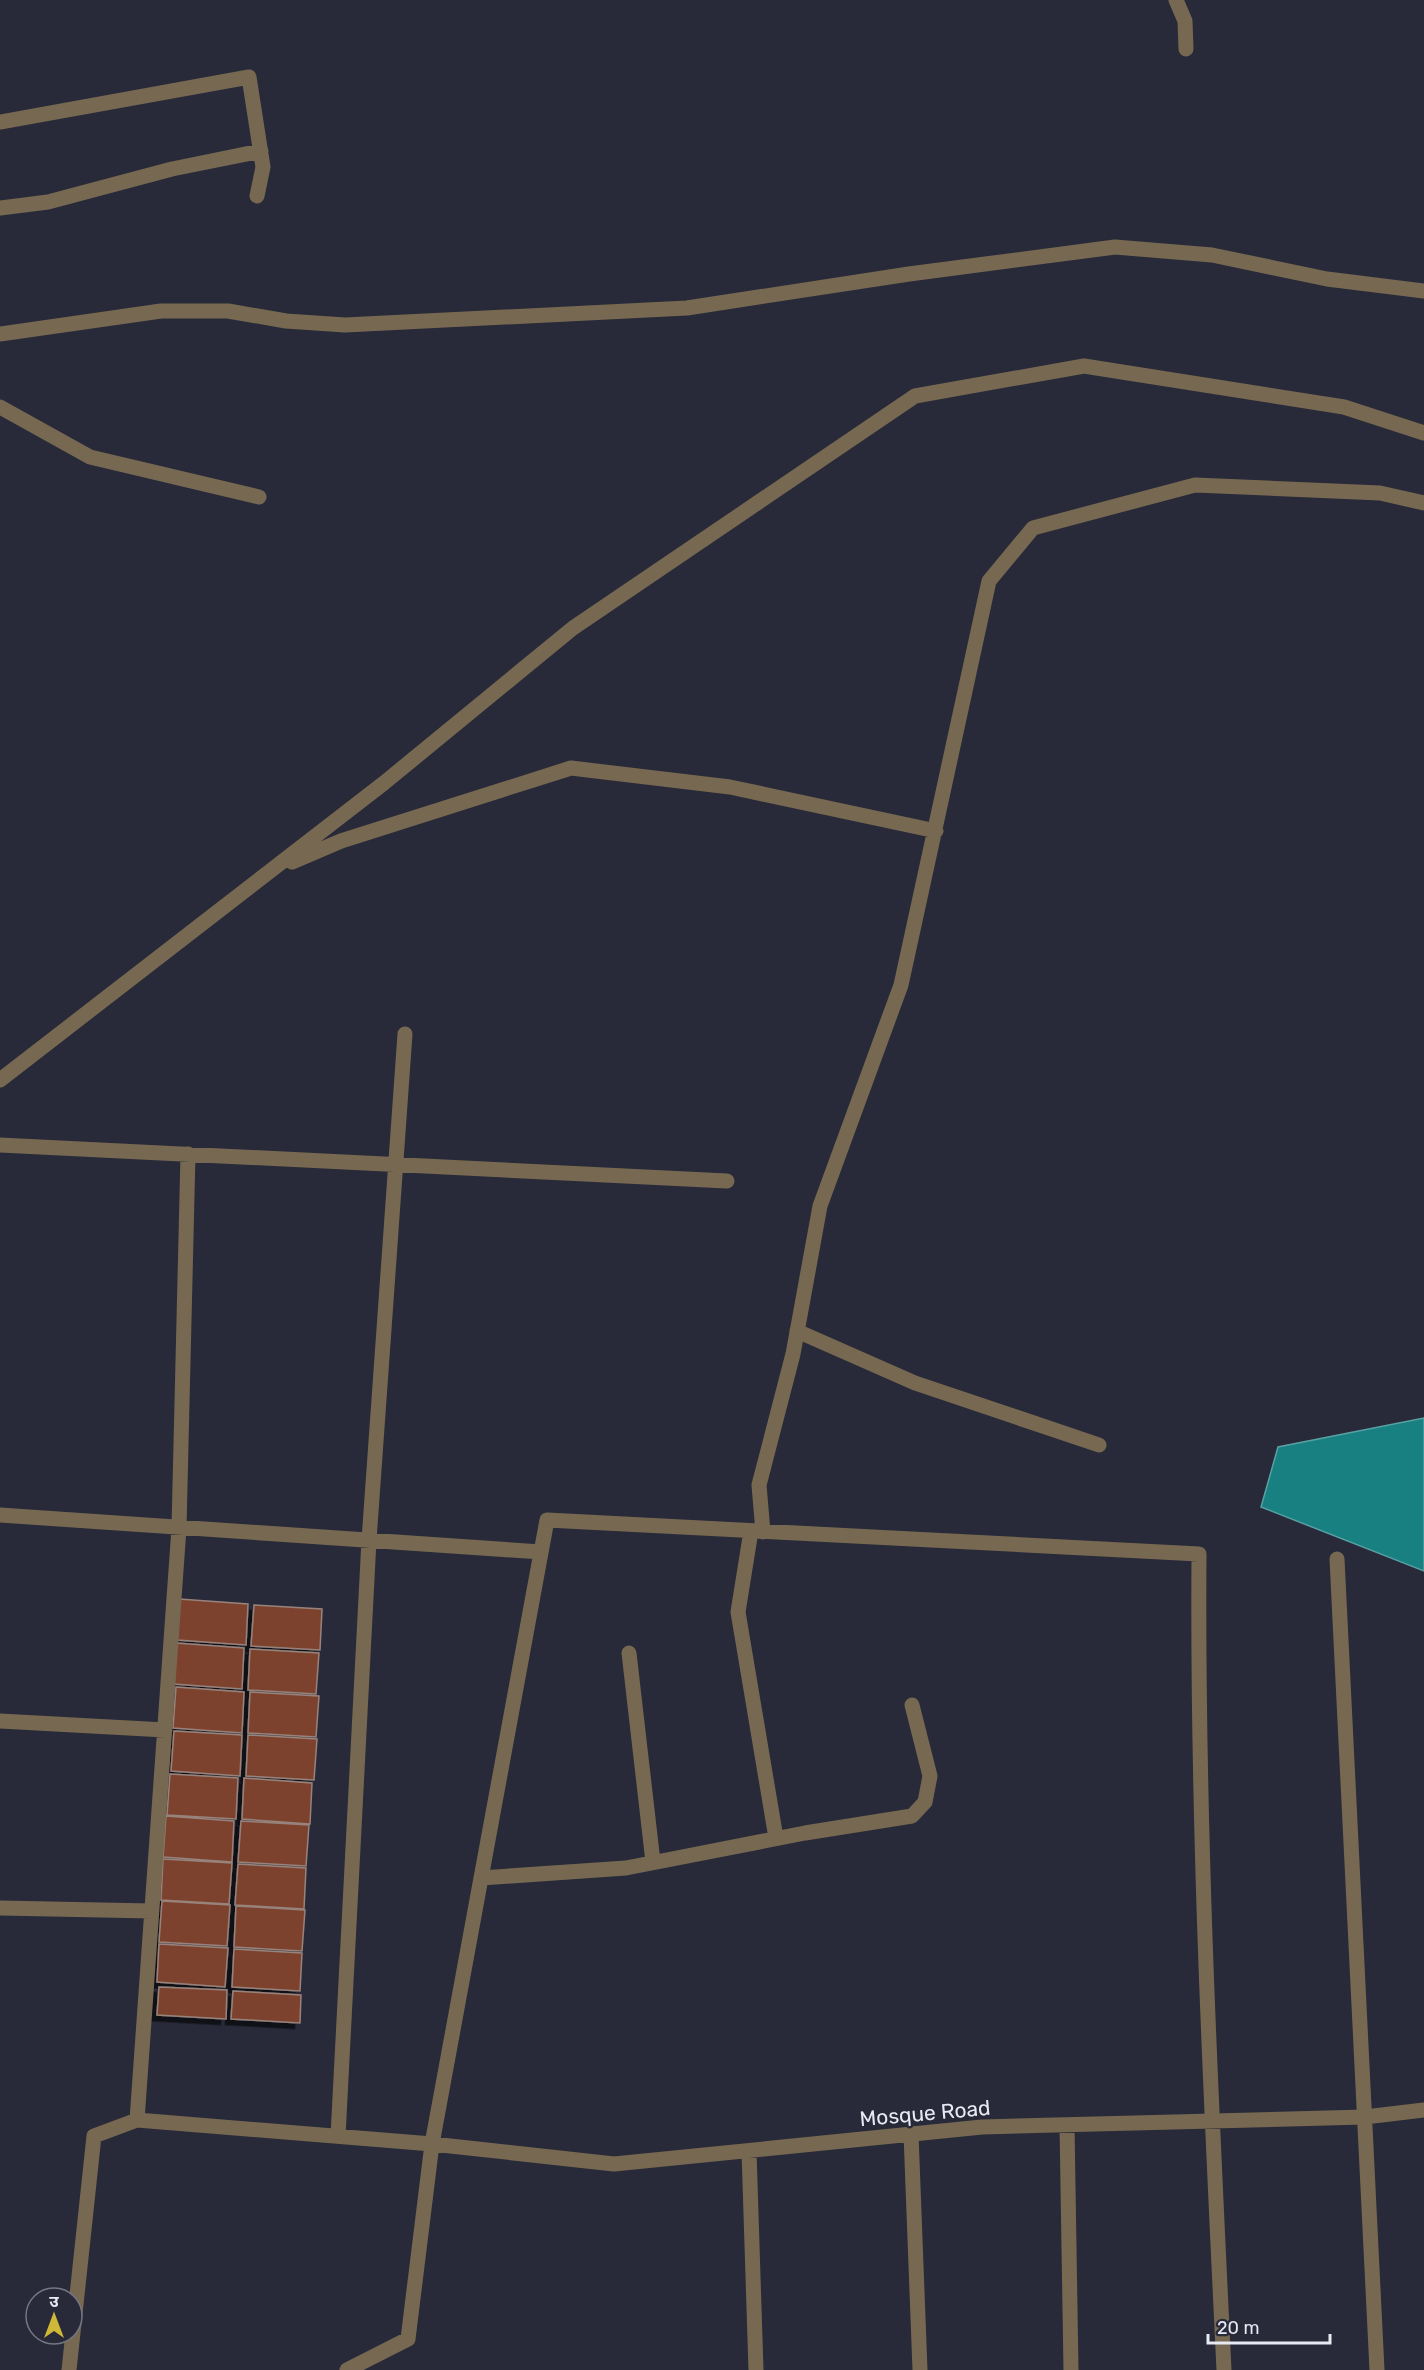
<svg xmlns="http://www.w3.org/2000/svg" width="1424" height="2370" font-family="Rubik,'Noto Sans Devanagari',sans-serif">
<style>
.water{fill:#198081;stroke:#57a0a3;stroke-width:1.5}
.building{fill:#7d432d;stroke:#98837c;stroke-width:1.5;filter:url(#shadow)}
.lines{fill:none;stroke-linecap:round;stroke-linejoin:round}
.minor{stroke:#776951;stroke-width:15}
.labels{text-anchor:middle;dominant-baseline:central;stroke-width:5;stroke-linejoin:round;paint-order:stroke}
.street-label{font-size:21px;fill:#e7e9f3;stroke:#292a39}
</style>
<defs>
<filter id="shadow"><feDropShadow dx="-5.5" dy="5.5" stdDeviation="0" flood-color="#0009"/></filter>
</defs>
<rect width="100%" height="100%" fill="#292a39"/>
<path class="water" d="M1424,1418V1571L1261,1507L1278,1447Z"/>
<path class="building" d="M179,1599L248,1604L246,1645L177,1640Z
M254,1605L322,1609L320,1650L251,1646Z
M176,1643L244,1648L242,1689L173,1684Z
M250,1649L319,1653L316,1694L248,1690Z
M176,1687L244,1692L242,1733L173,1728Z
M250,1692L319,1696L316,1737L248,1733Z
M174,1731L242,1735L240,1776L171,1771Z
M248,1735L317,1739L314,1780L246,1776Z
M170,1774L238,1778L236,1819L167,1815Z
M244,1778L312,1783L310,1824L242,1819Z
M166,1816L234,1821L232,1862L163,1857Z
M241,1821L309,1825L306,1866L238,1862Z
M163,1859L232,1863L229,1904L161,1900Z
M238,1864L306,1868L304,1909L235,1905Z
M162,1901L230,1905L227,1946L159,1942Z
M236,1906L305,1910L302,1951L234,1947Z
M159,1944L228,1948L225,1987L157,1982Z
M234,1949L302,1953L300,1991L232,1987Z
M159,1987L227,1990L226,2019L157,2015Z
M233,1991L301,1995L300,2023L231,2019Z"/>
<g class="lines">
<path class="minor" d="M1176,0L1185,21L1186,49
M0,122L249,77L263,167L257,196
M0,208L48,202L172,169L261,151
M0,334L161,311H228L286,321L345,325L687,308L909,274L1115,247L1212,255L1327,279L1424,291
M0,407L90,457L259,497
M292,862L341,841L571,768L730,787L936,831
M0,1080L384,783L573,628L915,396L1084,366L1344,407L1424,433
M0,1145L727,1181
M797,1331L915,1383L1099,1445
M0,1515L541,1552
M751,1531L738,1612L776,1838
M763,1532L759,1485L793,1354L820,1206L901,985L989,581L1033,528L1195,485L1380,493L1424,503
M1337,1559L1377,2370
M629,1653L653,1862
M0,1721L165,1730
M481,1878L626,1868L805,1833L912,1816L925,1802L930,1776L912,1705
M0,1908L152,1911
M137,2120L432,2144L614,2164L982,2127L1365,2117L1424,2110
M1067,2125L1071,2370
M911,2134L920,2370
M338,2136L369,1540L405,1034
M749,2151L756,2370
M69,2370L94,2136L137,2120L179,1528L188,1154
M347,2370L408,2339L432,2144L547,1520L1199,1554C1197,1826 1211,2098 1224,2370"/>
</g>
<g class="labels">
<g class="street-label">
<text transform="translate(925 2113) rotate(-5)">Mosque Road</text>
</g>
</g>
<g transform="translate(54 2316)"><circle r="28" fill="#292a39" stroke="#757683" stroke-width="1.5"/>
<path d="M0-4.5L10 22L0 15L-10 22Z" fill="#cfb837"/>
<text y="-9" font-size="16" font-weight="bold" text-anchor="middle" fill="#e7e9f3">उ</text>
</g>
<path d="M1208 2334v9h122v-9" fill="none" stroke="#e7e9f3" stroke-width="3"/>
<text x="1217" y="2334" font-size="18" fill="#e7e9f3" stroke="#292a39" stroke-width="4.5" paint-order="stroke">20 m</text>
</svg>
